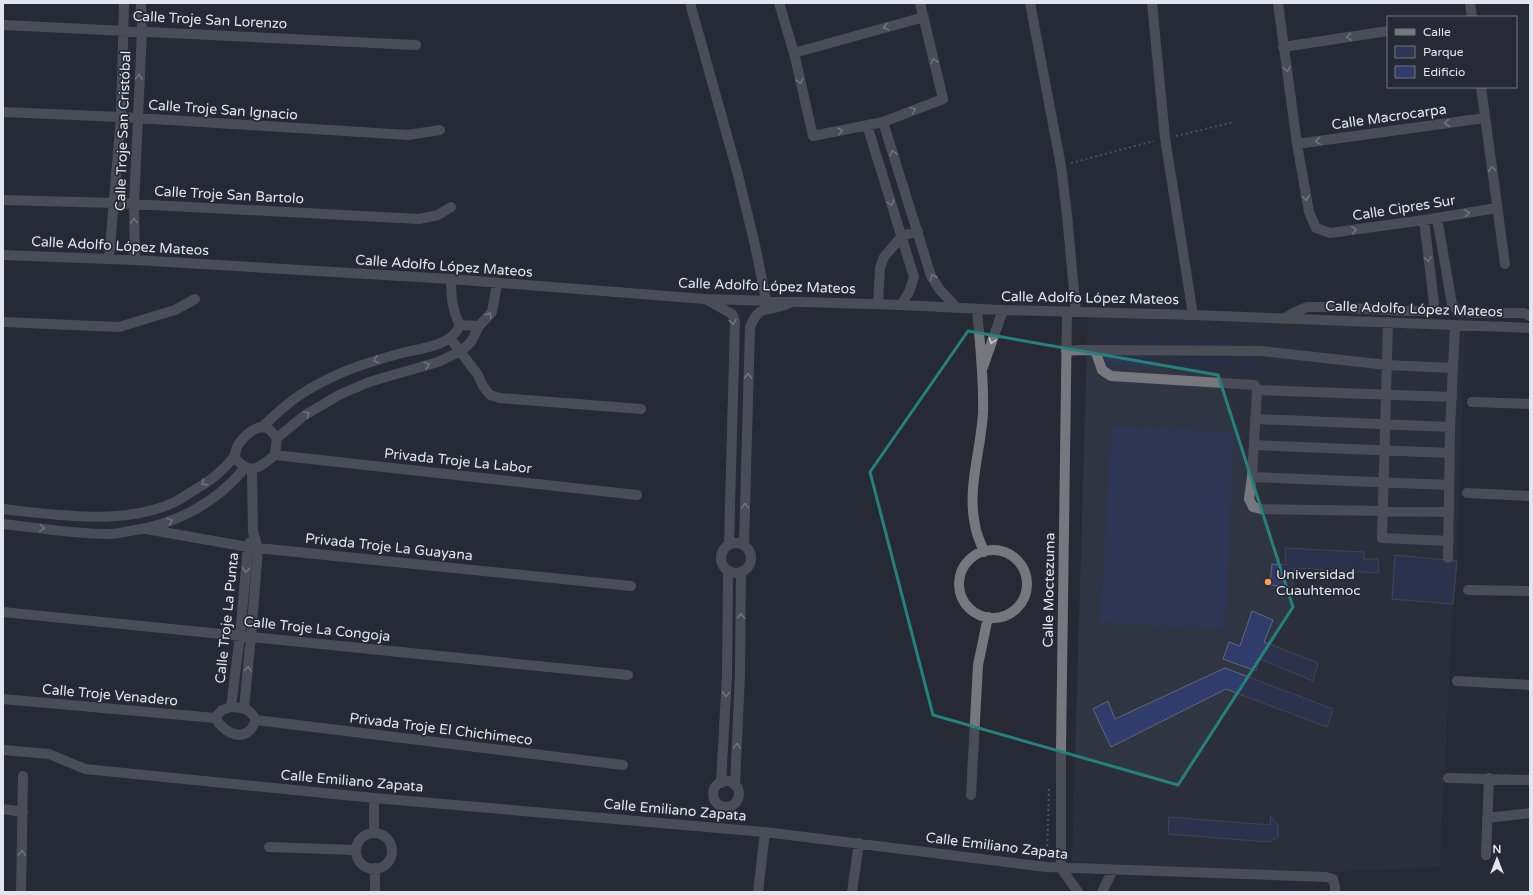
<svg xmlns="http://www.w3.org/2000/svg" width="1533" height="895" font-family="'Varela Round',sans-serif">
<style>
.built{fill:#303543}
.green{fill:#2d3654}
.building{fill:#303c6b;stroke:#646873}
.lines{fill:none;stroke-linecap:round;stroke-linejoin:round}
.path{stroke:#7b7e87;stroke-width:2;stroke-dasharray:2 3;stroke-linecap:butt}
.minor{stroke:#76787d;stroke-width:10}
.oneway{stroke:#c8cad0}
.marked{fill:none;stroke:#24817b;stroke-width:3;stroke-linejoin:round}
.poi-dot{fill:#f9a04c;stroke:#272a34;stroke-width:1.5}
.labels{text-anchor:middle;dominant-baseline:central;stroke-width:3.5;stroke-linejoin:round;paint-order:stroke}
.street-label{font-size:14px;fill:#e3e5ec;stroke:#272a34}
.poi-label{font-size:14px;fill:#e3e5ec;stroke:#272a34;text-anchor:start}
</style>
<rect width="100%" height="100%" fill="#272a34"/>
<path class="built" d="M1088,312L1465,325L1457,561L1453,604L1440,867L1335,872L1112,864L1072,861Z"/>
<path class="green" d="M1108,334L1160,337L1159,367L1106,364Z
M1170,337L1232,339L1231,370L1167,368Z
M1239,341H1257L1256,377L1237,376Z
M1112,427L1234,432L1225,628L1100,623Z"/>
<path class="building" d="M1285,548L1364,552V559H1378L1379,573L1295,568L1292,587L1270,585L1272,564L1286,565Z
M1395,555L1457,561L1453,604L1392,599Z
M1252,611L1273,620L1264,642L1318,663L1313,681L1260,659L1256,671L1223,659L1229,642L1240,646Z
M1225,668L1333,709L1327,727L1226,689L1111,747L1093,709L1108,701L1115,719Z
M1271,816L1278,826V837L1269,842L1168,834L1169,817L1270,825Z"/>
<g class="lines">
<path class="path" d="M1176,136L1234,122
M1071,163L1154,141
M1047,856L1049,787"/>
<path class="minor" d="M690,3L737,171L755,245L766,300
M779,3L794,53L813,136L883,122L943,99L920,3
M1030,3L1061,166L1067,215L1076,312
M1152,3L1165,138L1193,315
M1278,3L1297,144L1309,212L1316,228L1330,233L1424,220L1497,208
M1470,3L1472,17
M3,25L416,45
M1283,47L1388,31
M794,53L924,17
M1481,87L1505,264
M3,112L121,117L408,135L440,130
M883,122L931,276L940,290L956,307
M867,125L914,277L909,292L901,305
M1297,144L1485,118
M3,200L114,203L419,219L438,215L451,207
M1437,218L1452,304L1458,311L1475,313H1524L1530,316
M3,255L135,260L451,279L705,299L901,305L1003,310L1193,315L1530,328
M109,259L121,117L124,3
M135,260L134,204L142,31L141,3
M451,279C451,296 452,310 460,325L479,326L492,312L497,283
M707,300L732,314L735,321L729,544
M878,304L880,268L884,257L902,236L918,231
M977,309C980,344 984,379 983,413C981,450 967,488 975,525C976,534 981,543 984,552
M1067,312L1061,748V868L1078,892
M1283,319L1295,312L1307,307H1328L1406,311H1426L1432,309L1434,303L1424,220
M3,322L119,327L175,310L195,299
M1388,322L1382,538L1449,541
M450,338L478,375L483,386L490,395L500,398L641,409
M1095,350L1102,370L1111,376L1255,385L1257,390L1252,477L1249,499L1253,507L1261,509L1449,512
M1066,351L1079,350L1261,351L1387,365L1453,368
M983,367L1003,310
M1257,390L1452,397
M1472,402L1530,404
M1255,419L1450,427
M262,427C273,417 284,406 297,397C330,374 367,362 406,352C425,348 452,345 460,325
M277,438L305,415L339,395L369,382L438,362L461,351L471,342L479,326
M1254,445L1450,453
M275,455L637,495
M1252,477L1449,485
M1467,493L1530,496
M3,509C57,515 123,526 175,502C181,499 187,494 193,491C207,483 223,471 233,458C235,455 236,450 237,447C243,436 260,420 271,431C273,433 275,436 277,438L275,455C258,468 251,477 234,457
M3,524C38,528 74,534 109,534C116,534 124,532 130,531C175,525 216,503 245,468
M146,529L248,547L631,586
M721 558a15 15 0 1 1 30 0a15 15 0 1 1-30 0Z
M744,545L750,327C760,302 769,313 789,303
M959 584a34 34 0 1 1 68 0a34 34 0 1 1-68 0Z
M1448,558L1450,430L1455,325
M1468,590L1530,591
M3,612L628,675
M1457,681L1530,685
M3,699L215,718
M231,707L240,635L248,547L250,542
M231,707C244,708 249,708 256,720C254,723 253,727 251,729C239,743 222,729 215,718L222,710Z
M244,708L251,636L258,548L253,532L252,470
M256,720L623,765
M3,750L49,754L85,769L374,798L765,832L1046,867L1326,877L1333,879L1335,886V892
M1448,778L1530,780
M713 794a13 13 0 1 1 26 0a13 13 0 1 1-26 0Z
M721,783L727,675L728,571
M735,785L740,675L741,572
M971,795L978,665L988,617
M3,809L23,812
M1487,818L1530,813
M374,833V798
M356 851a18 18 0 1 1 36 0a18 18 0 1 1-36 0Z
M269,847L356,850
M1486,855L1489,778
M21,892L23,776
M375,892V868
M758,892L765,832
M852,892L859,843
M1102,892L1113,870"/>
</g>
<defs><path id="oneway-chevron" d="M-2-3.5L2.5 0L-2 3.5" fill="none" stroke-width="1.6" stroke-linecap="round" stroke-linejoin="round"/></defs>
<g class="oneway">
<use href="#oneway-chevron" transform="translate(886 27) rotate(165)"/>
<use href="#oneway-chevron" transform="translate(1349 37) rotate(171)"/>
<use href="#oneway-chevron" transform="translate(934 61) rotate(-103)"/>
<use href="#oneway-chevron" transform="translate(1287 69) rotate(82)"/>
<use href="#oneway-chevron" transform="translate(139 77) rotate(-87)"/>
<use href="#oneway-chevron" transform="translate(800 81) rotate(77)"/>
<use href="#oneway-chevron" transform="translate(913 110) rotate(-21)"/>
<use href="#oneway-chevron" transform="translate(1447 123) rotate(172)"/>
<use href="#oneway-chevron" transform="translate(840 131) rotate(-11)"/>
<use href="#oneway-chevron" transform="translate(1318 141) rotate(172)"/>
<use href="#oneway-chevron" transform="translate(893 153) rotate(-108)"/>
<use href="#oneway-chevron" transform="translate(1492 169) rotate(-98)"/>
<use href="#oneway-chevron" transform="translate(1306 198) rotate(81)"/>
<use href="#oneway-chevron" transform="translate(891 203) rotate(72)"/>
<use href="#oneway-chevron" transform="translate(1467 213) rotate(-9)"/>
<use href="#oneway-chevron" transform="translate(134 221) rotate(-91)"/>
<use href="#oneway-chevron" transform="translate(1354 230) rotate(-8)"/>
<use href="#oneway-chevron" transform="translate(1428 259) rotate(83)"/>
<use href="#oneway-chevron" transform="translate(933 277) rotate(-112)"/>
<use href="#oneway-chevron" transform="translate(489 315) rotate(-56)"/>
<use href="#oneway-chevron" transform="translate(733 322) rotate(80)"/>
<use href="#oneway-chevron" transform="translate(992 341) rotate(108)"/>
<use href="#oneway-chevron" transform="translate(376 360) rotate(165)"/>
<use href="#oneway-chevron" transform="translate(427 365) rotate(-15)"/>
<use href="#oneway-chevron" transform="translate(748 376) rotate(-89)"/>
<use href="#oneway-chevron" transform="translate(307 414) rotate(-34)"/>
<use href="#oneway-chevron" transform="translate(204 483) rotate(143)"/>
<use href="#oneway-chevron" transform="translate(745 506) rotate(-89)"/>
<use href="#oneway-chevron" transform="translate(170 521) rotate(-20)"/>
<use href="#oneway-chevron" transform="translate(42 528) rotate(6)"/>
<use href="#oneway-chevron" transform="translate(246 570) rotate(95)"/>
<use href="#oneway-chevron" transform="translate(741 616) rotate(-89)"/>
<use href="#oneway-chevron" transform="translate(248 669) rotate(-84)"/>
<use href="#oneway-chevron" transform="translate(726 694) rotate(93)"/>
<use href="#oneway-chevron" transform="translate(737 746) rotate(-87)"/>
<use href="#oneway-chevron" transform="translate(22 853) rotate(-88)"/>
</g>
<path d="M0 0H1533V895H0ZM968,331L1218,375L1293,607L1178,785L933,715L870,472Z" fill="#272a34" fill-opacity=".55" fill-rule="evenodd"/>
<path class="marked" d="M968,331L1218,375L1293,607L1178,785L933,715L870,472Z"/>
<circle class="poi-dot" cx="1268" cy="582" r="4"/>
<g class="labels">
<g class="street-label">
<text transform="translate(210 20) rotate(3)">Calle Troje San Lorenzo</text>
<text transform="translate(223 110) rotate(4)">Calle Troje San Ignacio</text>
<text transform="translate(1389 117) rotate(-8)">Calle Macrocarpa</text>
<text transform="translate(123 131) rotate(-88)">Calle Troje San Cristóbal</text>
<text transform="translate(229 195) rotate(3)">Calle Troje San Bartolo</text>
<text transform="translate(1404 208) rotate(-9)">Calle Cipres Sur</text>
<text transform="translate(120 246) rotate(3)">Calle Adolfo López Mateos</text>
<text transform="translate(444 266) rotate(4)">Calle Adolfo López Mateos</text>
<text transform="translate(767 286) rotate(2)">Calle Adolfo López Mateos</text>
<text transform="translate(1090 298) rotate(1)">Calle Adolfo López Mateos</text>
<text transform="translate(1414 309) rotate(2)">Calle Adolfo López Mateos</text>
<text transform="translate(458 461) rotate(6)">Privada Troje La Labor</text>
<text transform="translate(389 547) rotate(6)">Privada Troje La Guayana</text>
<text transform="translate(1049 590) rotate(-89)">Calle Moctezuma</text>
<text transform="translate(227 618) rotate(-84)">Calle Troje La Punta</text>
<text transform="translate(317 629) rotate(6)">Calle Troje La Congoja</text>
<text transform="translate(110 695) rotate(5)">Calle Troje Venadero</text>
<text transform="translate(441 729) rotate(7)">Privada Troje El Chichimeco</text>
<text transform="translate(352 781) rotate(5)">Calle Emiliano Zapata</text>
<text transform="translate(675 810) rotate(5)">Calle Emiliano Zapata</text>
<text transform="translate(997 846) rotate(7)">Calle Emiliano Zapata</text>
</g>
<g class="poi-label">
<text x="1276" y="574">Universidad<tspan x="1276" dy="16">Cuauhtemoc</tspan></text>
</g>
</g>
<rect width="1533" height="895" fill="none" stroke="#e3e5ec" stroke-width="8"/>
<rect x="1387" y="16" width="130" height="72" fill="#272a34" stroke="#72757e"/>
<rect x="1395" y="29" width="20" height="6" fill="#76787d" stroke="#72757e"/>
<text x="1423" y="36" font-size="12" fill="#e3e5ec">Calle</text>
<rect x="1395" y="46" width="20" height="12" fill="#2d3654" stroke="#72757e"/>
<text x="1423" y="56" font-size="12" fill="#e3e5ec">Parque</text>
<rect x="1395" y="66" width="20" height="12" fill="#303c6b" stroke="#72757e"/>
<text x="1423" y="76" font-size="12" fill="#e3e5ec">Edificio</text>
<g transform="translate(1497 859)" stroke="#272a34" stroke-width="3" paint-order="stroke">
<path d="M0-3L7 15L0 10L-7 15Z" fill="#e3e5ec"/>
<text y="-6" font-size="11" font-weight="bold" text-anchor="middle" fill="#e3e5ec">N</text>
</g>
</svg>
